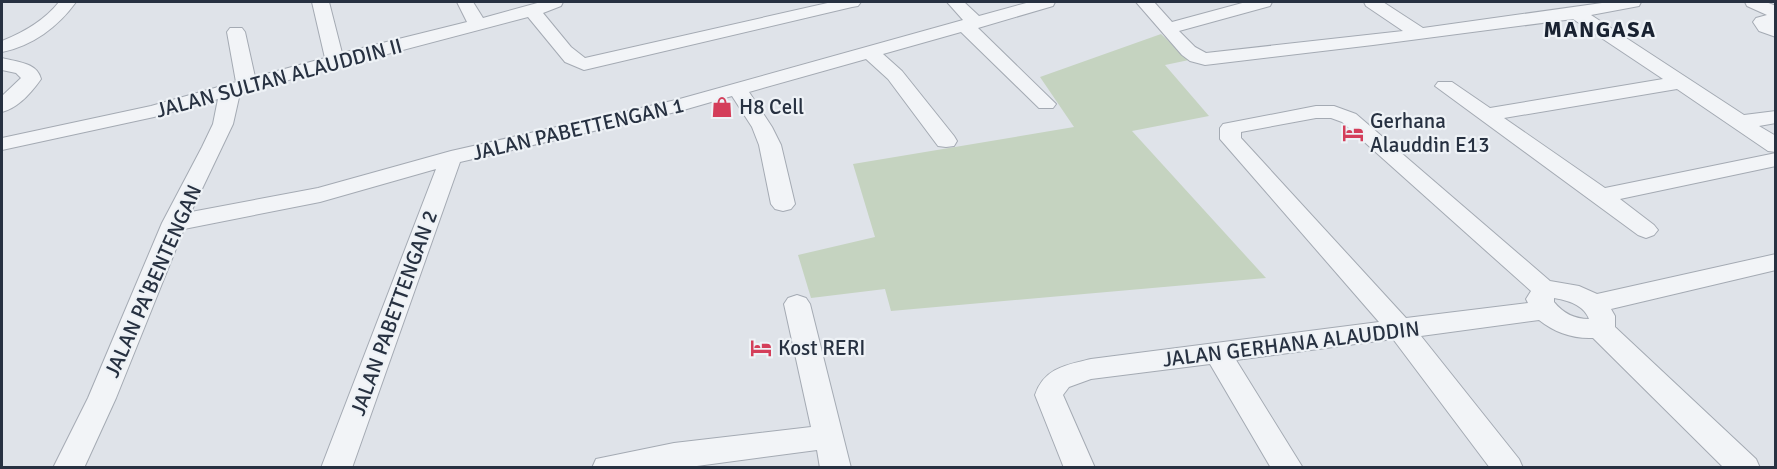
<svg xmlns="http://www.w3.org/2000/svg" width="1777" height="469" font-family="Signika,sans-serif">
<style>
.green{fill:#c5d3c0}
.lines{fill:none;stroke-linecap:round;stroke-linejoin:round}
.minor-casing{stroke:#a4aab3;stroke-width:2}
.minor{fill:#f2f4f7;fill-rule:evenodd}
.labels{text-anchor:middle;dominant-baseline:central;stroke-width:4.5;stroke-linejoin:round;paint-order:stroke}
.street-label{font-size:21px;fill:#273141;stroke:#eef2f6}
.poi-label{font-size:21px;fill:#273141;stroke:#eef2f6;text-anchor:start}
.far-district-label{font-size:22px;font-weight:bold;letter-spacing:1.5px;fill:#192231;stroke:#eef2f6}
</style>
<rect width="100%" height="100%" fill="#dfe3e9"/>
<path class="green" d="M1161,34L1189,60L1165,65L1209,116L1132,131L1266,278L891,311L885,289L811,298L798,255L875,237L853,164L1074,127L1040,77Z"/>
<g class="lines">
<defs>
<path id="minor" d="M59,2H76C58,27 32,46 2,52V41C24,32 44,21 59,2Z
M312,2H329L342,53L467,22L457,2H473L483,18L541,2H563L561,6L543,13L571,47L585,58L832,2H861L858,6L852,7L584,70L565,62L528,17L240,93L233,124L191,212L318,188L451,151L676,100L963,20L947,2H964L979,16L1030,2H1055L1053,6L978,28L1056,104L1053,108H1039L961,32L883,54L902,71L954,136L957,141L954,146L946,147L938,146L888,79L866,59L749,92L772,127L781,145L795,204L791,209L783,211L775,209L771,204L759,145L752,127L732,96L680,111L460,162L352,468H321L436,169L320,202L184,229L116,398L84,468H53L88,398L162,223L202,147L213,124L218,99L154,117L2,150V138L151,106L236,82L227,32L230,28H242L245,32L255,77L325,58Z
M1136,2H1154L1172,22L1246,2H1272L1270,6L1179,31L1195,47L1206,53L1403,31L1366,6L1364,2H1383L1423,28L1609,2H1641L1639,6L1591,15L1744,115L1776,111V123L1759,126L1776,136V152L1768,151L1677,89L1504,118L1605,188L1776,153V166L1620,199L1654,225L1658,230L1654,235L1646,238L1638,235L1435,86L1438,82H1452L1490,108L1663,79L1573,19L1373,45L1205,65L1190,61L1182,55Z
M1745,2H1766L1776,6V24H1774L1776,37L1759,31L1753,22L1756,18L1767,15L1747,6Z
M2,58C16,62 37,62 41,79C32,92 18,108 2,112V96L21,78L16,73L2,70Z
M1316,106H1334L1356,114L1550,281L1579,286L1597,294L1776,254V270L1611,309L1615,316V327L1756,459L1760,468H1724L1593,338C1573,339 1554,332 1539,320L1421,336L1519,459L1523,468H1490L1393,339L1236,360L1303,468H1271L1210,364L1091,379L1069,387L1063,395L1095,468H1064L1035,395C1044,368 1066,365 1091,359L1379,322L1220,139V128L1223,124ZM1316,118H1331L1342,122L1531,291L1526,299L1528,303L1406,318L1241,138V132ZM1554,298C1567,300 1584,305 1589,319C1574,319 1563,313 1554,302Z
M797,295L806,298L810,304L851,468H820L817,450L682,468H592L596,459L674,443L811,427L784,304L788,298Z"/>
</defs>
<use href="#minor" class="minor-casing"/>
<use href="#minor" class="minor"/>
</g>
<defs>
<symbol id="shop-bare" viewBox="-9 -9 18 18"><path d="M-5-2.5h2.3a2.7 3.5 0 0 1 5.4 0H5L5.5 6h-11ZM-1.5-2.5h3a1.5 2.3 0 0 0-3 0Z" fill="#d43e5a" stroke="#eef2f6" stroke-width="2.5" paint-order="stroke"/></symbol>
<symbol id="hotel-bare" viewBox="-9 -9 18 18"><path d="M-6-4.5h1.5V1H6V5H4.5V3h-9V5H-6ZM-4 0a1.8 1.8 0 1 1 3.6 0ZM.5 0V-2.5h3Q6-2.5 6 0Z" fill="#d43e5a" stroke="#eef2f6" stroke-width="2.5" paint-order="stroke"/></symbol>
</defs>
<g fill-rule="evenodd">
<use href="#shop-bare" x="707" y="92" width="30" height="30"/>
<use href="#hotel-bare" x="1338" y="118" width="30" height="30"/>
<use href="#hotel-bare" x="746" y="333" width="30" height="30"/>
</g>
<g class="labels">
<g class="street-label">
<text transform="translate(279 78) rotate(-15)">JALAN SULTAN ALAUDDIN II</text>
<text transform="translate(578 129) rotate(-13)">JALAN PABETTENGAN 1</text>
<text transform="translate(153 281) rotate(-66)">JALAN PA'BENTENGAN</text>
<text transform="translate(394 313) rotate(-70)">JALAN PABETTENGAN 2</text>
<text transform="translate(1291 344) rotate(-7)">JALAN GERHANA ALAUDDIN</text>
</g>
<g class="poi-label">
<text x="739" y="107">H8 Cell</text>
<text x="1370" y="121">Gerhana<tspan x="1370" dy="24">Alauddin E13</tspan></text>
<text x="778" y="348">Kost RERI</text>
</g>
<g class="far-district-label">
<text x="1600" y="29">MANGASA</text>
</g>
</g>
<rect width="1777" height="469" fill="none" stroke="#273141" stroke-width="6"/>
</svg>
